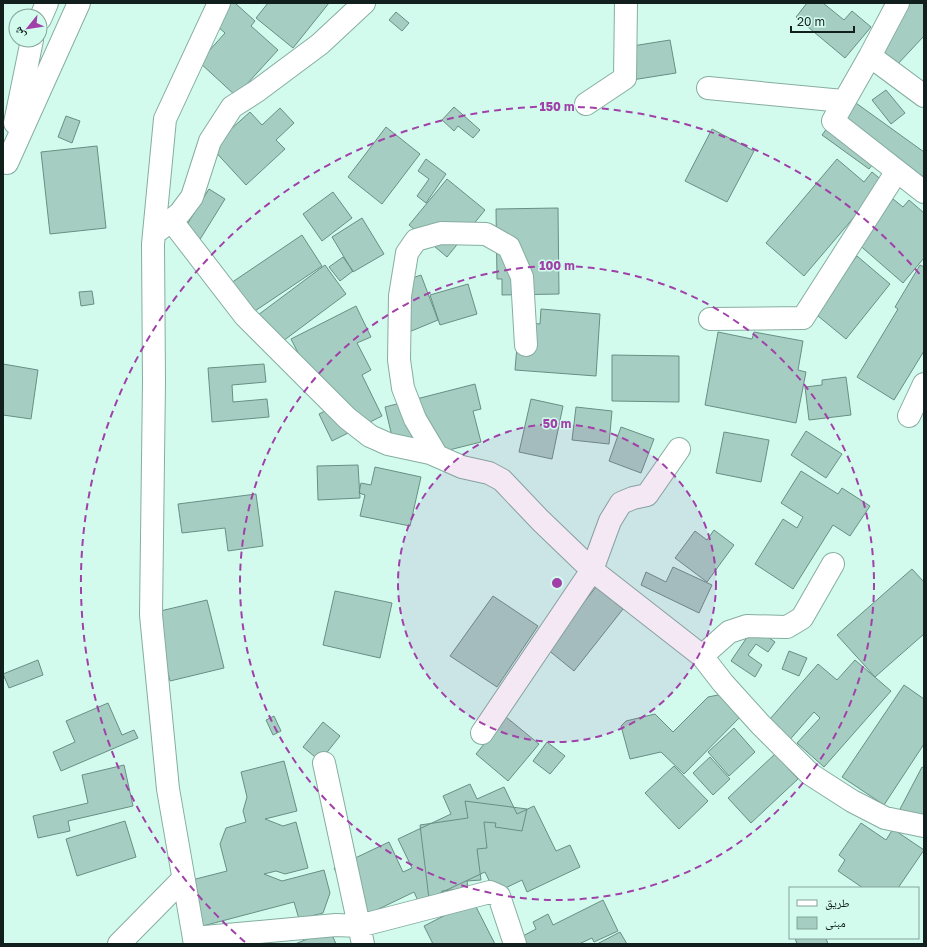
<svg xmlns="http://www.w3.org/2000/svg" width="927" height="947" font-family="'Golos Text','Noto Naskh Arabic',sans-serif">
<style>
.building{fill:#a5cdc1;stroke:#698f84}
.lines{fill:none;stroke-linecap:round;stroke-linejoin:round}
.street-casing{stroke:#86ada1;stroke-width:24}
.secondary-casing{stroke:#86ada1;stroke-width:24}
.primary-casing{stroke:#86ada1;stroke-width:24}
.street{stroke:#fff;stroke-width:22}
.secondary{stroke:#fff;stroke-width:22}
.primary{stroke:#fff;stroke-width:22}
.ring{fill:none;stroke:#a040a8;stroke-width:2;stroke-dasharray:7 5}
.centre{fill:#a040a8;stroke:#d2fbee;stroke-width:2}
.ring-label{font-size:12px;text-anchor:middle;font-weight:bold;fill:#a040a8;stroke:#d2fbee;stroke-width:3;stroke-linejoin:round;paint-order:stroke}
</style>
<rect width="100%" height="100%" fill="#d2fbee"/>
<path class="building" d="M223,3H235L255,21L251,26L278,50L236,96L199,62L225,33L209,19Z
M268,3H329L293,48L256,18Z
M807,3H823L844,20L852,11L871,27L845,58L796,17Z
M894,3H924V36L895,67L871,43Z
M396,12L409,23L402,31L389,20Z
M670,40L676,73L632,80L626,47Z
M886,90L905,113L891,124L872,100Z
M849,98L924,152V188L873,164L869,169L822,135Z
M454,107L480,130L473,138L458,126L454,131L442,120Z
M280,108L294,123L276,140L285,149L246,185L211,147L250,112L262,125Z
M66,116L80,121L72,143L58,137Z
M386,127L420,154L382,204L348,177Z
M712,129L754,151L727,202L685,181Z
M97,146L106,228L50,234L41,152Z
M426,159L446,174L426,203L417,196L429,179L418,171Z
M837,159L864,182L872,172L884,182L804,276L766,243Z
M447,179L485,210L447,257L409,225Z
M209,189L225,199L199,241L183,231Z
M333,192L352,218L322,241L303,214Z
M893,199L903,207L909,200L924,213V258L903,283L857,243Z
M558,208L559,294L502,295V279H497L496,209Z
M362,218L384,254L353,272L332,237Z
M302,235L322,266L249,315L228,285Z
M857,256L890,284L846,339L812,311Z
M343,257L353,271L340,281L329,267Z
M325,265L346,294L279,344L258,315Z
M920,265L924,267V351L894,400L857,377L898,309L895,307Z
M421,275L438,320L409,332L391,286Z
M468,284L477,314L440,325L430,295Z
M92,291L94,304L81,306L79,292Z
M356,306L371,337L357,343L371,370L362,375L382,416L332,441L319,414L327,410L291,339Z
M541,309L600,314L596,376L515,370L519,322L540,324Z
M718,332L752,339L754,332L803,341L798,370L806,372L796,423L705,405Z
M612,355L679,356V402L612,401Z
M3,364L38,370L31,419L3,415Z
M264,364L266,382L232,385L233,402L267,399L269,417L212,422L208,368Z
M846,377L851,415L809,420L805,387L822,385V380Z
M475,384L481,409L473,411L481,442L409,460L406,447L395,449L385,407Z
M531,399L563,406L552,459L519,452Z
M576,407L612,411L609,444L572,440Z
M621,427L654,439L641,473L609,461Z
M806,431L842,454L826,478L791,455Z
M724,432L769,440L761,482L716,473Z
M358,465L360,498L318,500L317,466Z
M375,467L421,477L410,526L360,516L365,495L359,493L361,483L371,485Z
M801,471L838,494L842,488L870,506L850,536L833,525L793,589L755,564L783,519L797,528L803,517L781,503Z
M256,494L263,546L228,551L225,528L182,533L178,504Z
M714,530L734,545L707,582L675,558L695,531L707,540Z
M673,567L712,585L699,613L641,585L646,572L666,582Z
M912,569L924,582V634L875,677L837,635Z
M596,587L623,609L574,671L547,649Z
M335,591L392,603L380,658L323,645Z
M493,596L538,626L497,687L450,656Z
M207,600L224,668L170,681L157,629L156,612Z
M754,627L775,642L768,652L756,644L748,655L762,665L755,677L731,661Z
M789,651L807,658L799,676L782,669Z
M38,660L43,675L9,688L3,674Z
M855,660L891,691L824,767L797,743L820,718L814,712L780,751L763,727L818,664L837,680Z
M904,685L924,699V744L884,805L842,777Z
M723,694L743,714L684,774L661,752L630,759L621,726L626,721L655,714L673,732L708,697Z
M108,703L122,735L134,730L138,738L61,771L53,752L75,742L66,721Z
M274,716L281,731L273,735L266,720Z
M506,717L539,744L508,781L476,754Z
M323,722L340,736L320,761L303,747Z
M734,728L755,752L729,776L708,752Z
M547,742L565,756L550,774L533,761Z
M775,754L798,779L751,823L728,798Z
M710,757L730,779L713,795L693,773Z
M284,761L297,811L265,819L283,826L296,822L308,868L285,874L276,871L264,874L282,881L324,870L330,893L323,913L299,919L294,902L199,927L188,881L227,871L220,844L226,828L246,822L243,811L247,797L241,772Z
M124,765L133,806L68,821L70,831L38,838L33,816L88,803L82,775Z
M674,766L708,801L679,829L645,793Z
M922,767L924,768V822L900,809Z
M470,784L477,799L504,787L517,814L534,806L556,851L570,845L580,867L527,892L522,880L495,893L485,872L419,903L414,892L358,919L334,868L389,842L403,872L412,868L398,839L451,814L443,796Z
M465,801L527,809L522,831L495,827L496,823L484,822L487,848L477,849L481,880L467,881L468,888L442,891L443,897L429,899L420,825L468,818Z
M125,821L136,857L77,876L66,839Z
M861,823L886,840L893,829L924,850L898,888H863L838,871L845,860L839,855Z
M603,900L618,931L594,942L592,938L579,944H527L523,936L536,929L533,922L548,914L553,925Z
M473,901L495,944H433L424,926Z
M330,930L336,944H295Z
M620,932L627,944H597Z
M795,938H826L828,944H797Z"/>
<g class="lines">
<defs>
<path id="street" d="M898,3L870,56L833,121L924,192
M870,56L924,96
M708,88L843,101
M586,104L625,78L626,3
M171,220L245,316L347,418L370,436L388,444L430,453L462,467L489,473L502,480L540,520L592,570L702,656L723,683L760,724L810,774L852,801L885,818L924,826
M159,230L180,213L192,197L210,141L232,107L257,91L320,44L364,3
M710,319L803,318L897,171
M909,416L924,384
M437,456L415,419L403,388L399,360L400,296L407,253L416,240L441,233L486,234L509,247L522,277L526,345
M702,656L729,632L747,626L787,627L802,618L833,564
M482,733L592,570L610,521L621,503L633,498L647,495L679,449
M324,763L363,944
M194,938L336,925L359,926L490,892L499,896L515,944
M119,944L183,879"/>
<path id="secondary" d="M195,944L168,789L151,615L154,382L153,244L165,119L219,3"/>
<path id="primary" d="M40,19L47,3
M15,123L32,40
M7,163L79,3"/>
</defs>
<use href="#street" class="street-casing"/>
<use href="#secondary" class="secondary-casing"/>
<use href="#primary" class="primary-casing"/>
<use href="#street" class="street"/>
<use href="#secondary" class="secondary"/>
<use href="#primary" class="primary"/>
</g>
<circle cx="557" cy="583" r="159" fill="#a040a8" fill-opacity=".12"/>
<g class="ring">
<circle cx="557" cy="583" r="159"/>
<circle cx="557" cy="583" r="317"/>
<path d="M245 942A476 476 0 1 1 922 277"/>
</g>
<circle cx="557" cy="583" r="6" class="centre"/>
<g class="ring-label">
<text x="557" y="111">150 m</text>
<text x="557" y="270">100 m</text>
<text x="557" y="428">50 m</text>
</g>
<rect width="927" height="947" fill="none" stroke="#11201c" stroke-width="8"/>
<rect x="789" y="887" width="130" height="52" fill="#d2fbee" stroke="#85a39a"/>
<rect x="797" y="900" width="20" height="6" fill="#ffffff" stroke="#85a39a"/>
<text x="825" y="907" font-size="12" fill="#11201c">طريق</text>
<rect x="797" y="917" width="20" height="12" fill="#a5cdc1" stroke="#85a39a"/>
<text x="825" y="927" font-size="12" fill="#11201c">مبنى</text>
<g transform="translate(28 28) rotate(240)"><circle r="19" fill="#d2fbee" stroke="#85a39a"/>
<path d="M0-3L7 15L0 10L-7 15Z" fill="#a040a8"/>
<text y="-6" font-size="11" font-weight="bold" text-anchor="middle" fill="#11201c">ش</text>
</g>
<path d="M791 26v6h63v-6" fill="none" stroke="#11201c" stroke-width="2"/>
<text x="797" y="26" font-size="12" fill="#11201c" stroke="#d2fbee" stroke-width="3" paint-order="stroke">20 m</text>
</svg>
